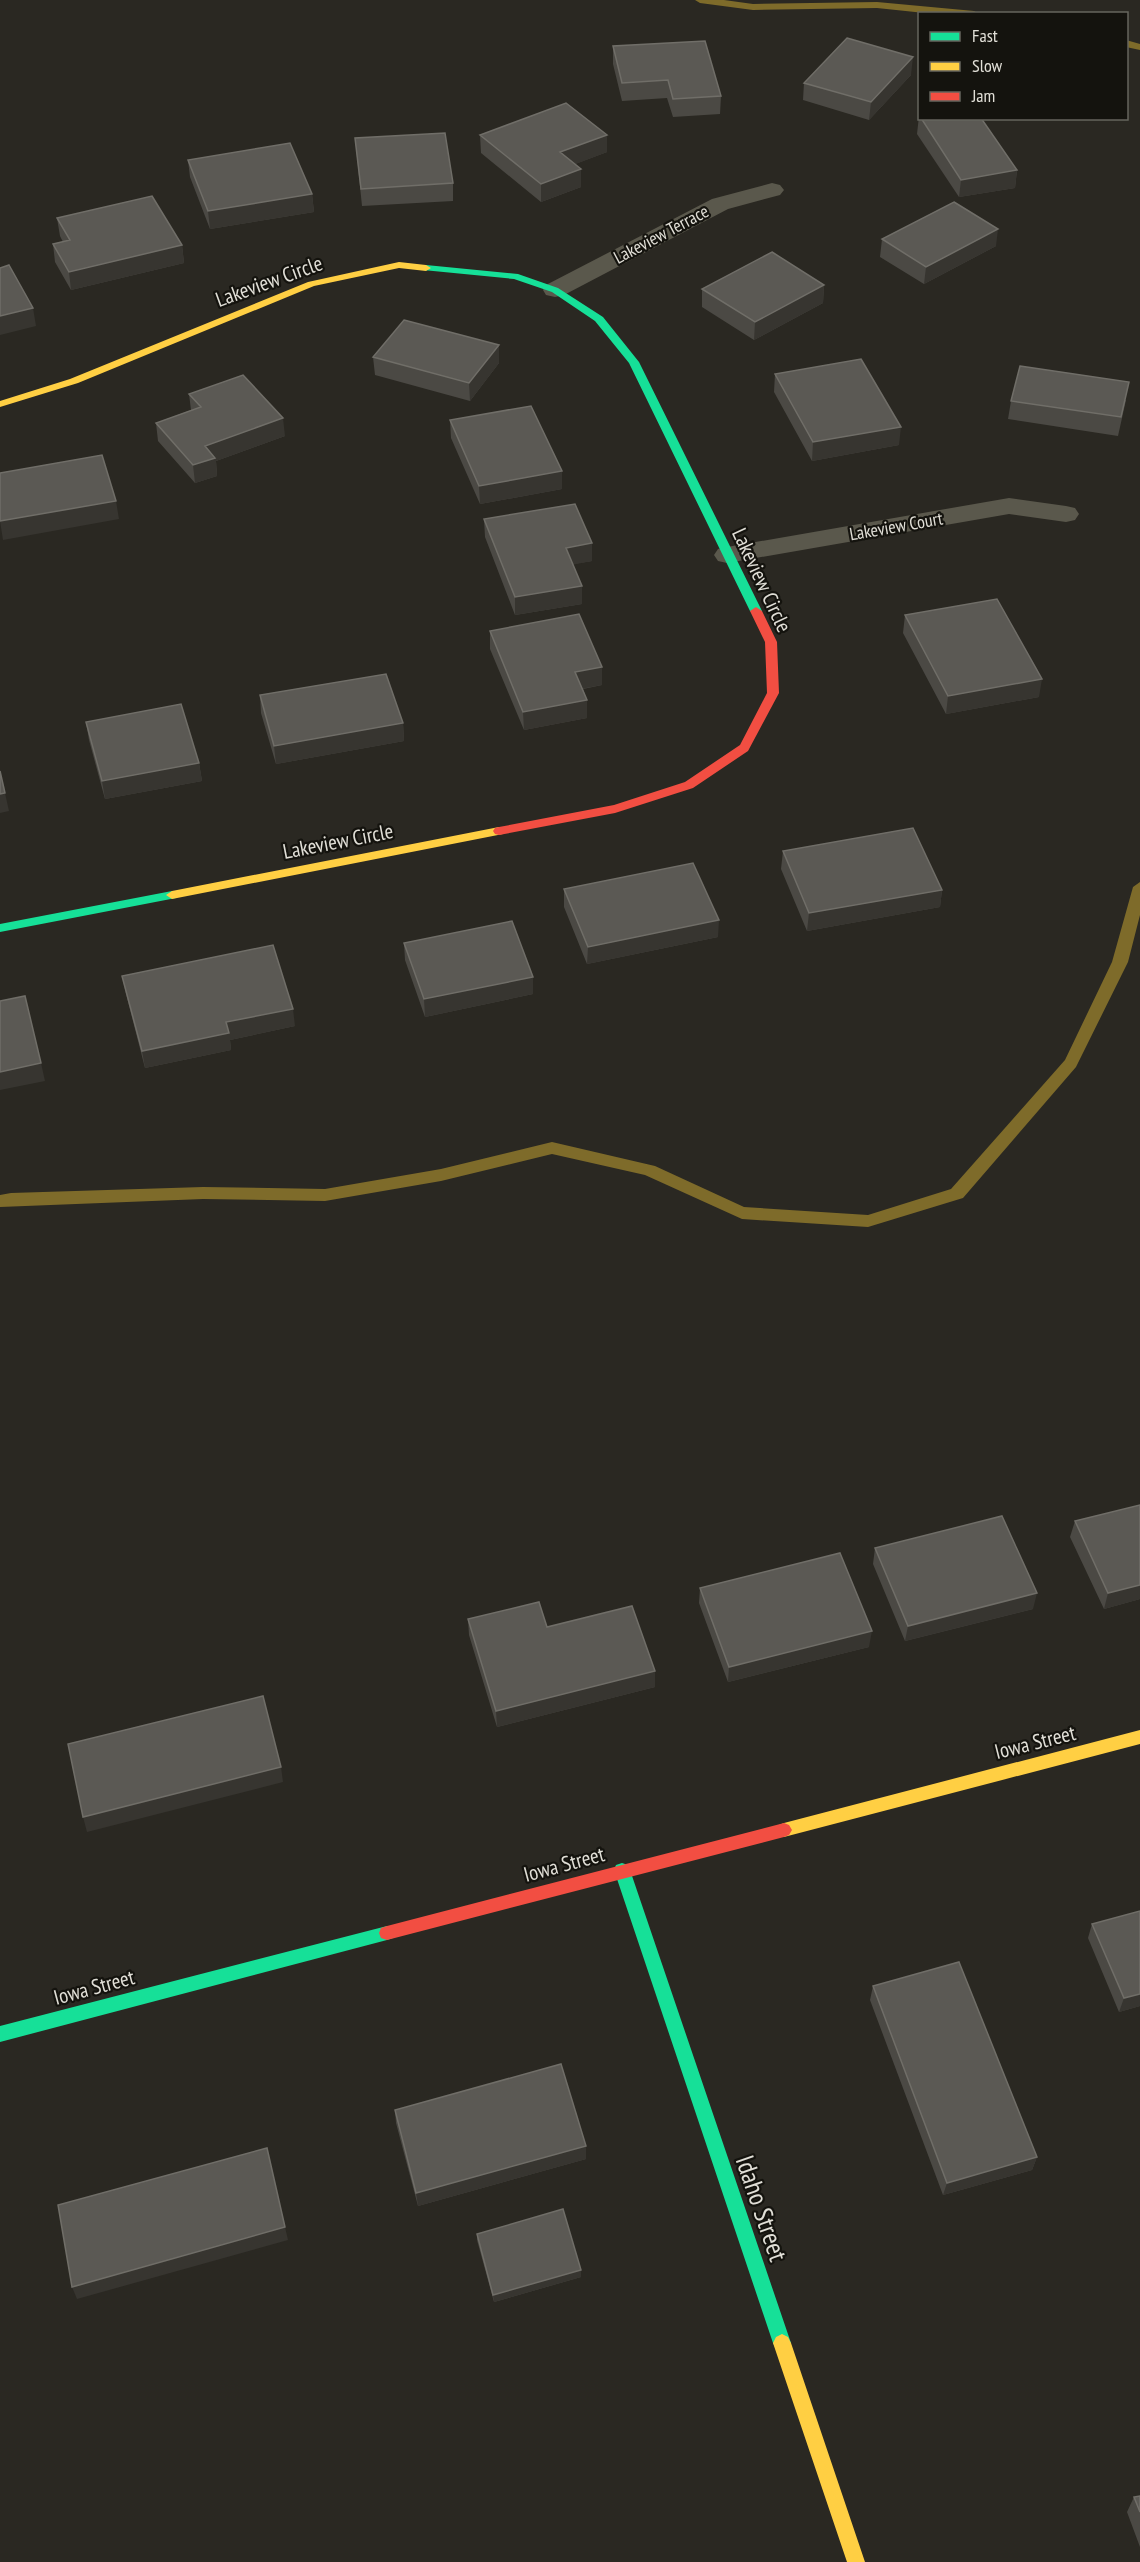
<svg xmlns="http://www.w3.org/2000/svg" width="1140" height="2562" font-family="'PT Sans Narrow',sans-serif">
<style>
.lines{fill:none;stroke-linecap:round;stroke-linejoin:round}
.stream{fill:#7e6b2a;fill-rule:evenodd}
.street{fill:#5a584c;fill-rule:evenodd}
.fast{fill:#16e098;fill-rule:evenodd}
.slow{fill:#ffcf43;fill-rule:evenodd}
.jam{fill:#f24e42;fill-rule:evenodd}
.wall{fill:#4b4944}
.shaded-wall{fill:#373530}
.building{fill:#5b5954;stroke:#706e68;stroke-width:1.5}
.labels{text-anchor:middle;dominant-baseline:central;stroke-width:4.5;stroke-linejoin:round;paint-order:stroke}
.far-street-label{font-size:18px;fill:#e1dfd7;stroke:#14130e}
.street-label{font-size:21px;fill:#e1dfd7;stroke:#14130e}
.near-street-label{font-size:26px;fill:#e1dfd7;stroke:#14130e}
</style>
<rect width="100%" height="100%" fill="#2a2822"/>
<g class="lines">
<path class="stream" d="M695,0H724L753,4L877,2L974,11L979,14H934L877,8L753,10L700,3Z
M1126,40L1140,44V50L1126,47Z
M1140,882V915L1128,962L1076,1067L963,1198L868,1227L742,1219L645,1175L552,1154L441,1181L325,1201L203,1199L0,1207V1195L11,1193L203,1187L325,1189L441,1169L552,1142L655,1166L744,1207L868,1215L951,1189L1065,1060L1112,962L1133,887Z"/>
<path class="street" d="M772,183L780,185L784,190L780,195L728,209L564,295L555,297L546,295L543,290L546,285L712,199Z
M1009,498L1066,506L1075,508L1079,514L1075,520L1066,522L1009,514L727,563L718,561L714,555L718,549L727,547Z"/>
<path class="fast" d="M426,265L518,274L558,288L603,317L639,362L762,611L760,614L756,615L750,611L629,363L595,321L552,292L514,279L423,270V266Z
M172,891L178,895L176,898L0,932V924Z
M622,1863L628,1865L630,1870L791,2343L788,2349L782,2352L776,2349L773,2343L614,1870L616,1865Z
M387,1926L393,1928L395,1933L393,1938L387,1940L0,2042V2026Z"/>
<path class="slow" d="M399,262L426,265L431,268L426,271L399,268L314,286L78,383L0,407V401L70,379L308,282Z
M499,827L503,828L505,831L503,834L172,899L166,895L172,891Z
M1140,1730V1744L784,1837L779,1835L776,1830L779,1825L784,1823Z
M782,2334L788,2337L791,2343L865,2562H847L773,2343L776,2337Z"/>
<path class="jam" d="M756,607L762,611L777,642L779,693L748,751L693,788L615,813L499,835L495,834L493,831L495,828L499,827L614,805L685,782L740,745L767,693L765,642L750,611Z
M784,1823L789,1825L792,1830L789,1835L784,1837L387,1940L381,1938L379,1933L381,1928L387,1926Z"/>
</g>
<path class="wall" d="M613,46L721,96L720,114L673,117L667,98L622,101L613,64Z
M911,75L869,120L803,100L804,83Z
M919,116L920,118H981L1017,170L1015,188L959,197L917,134Z
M480,135L607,152L575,164L581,169V187L541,202L481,153Z
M355,138L453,183V201L362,206Z
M188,160L312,194L314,212L210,229L190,177Z
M57,218L182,245L184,263L71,290L55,262L53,244L63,242L60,236Z
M882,239L996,246L924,284L880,257Z
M824,285L823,303L754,340L702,307V289Z
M373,357L499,363L470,401L375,375Z
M775,374L899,445L812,461L774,392Z
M189,394L285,436L216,461L217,476L195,483L158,441L156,423L191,410Z
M1126,400L1118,436L1008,419L1011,401Z
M450,420L562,471V489L480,504L451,438Z
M484,519L592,561L573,564L582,604L515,615L485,537Z
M905,615L1039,697L946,714L903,633Z
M490,631L602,685L583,689L587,700V718L524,730L490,649Z
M260,695L403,723L404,741L276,764L261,713Z
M86,722L199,763L202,781L105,799L89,740Z
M783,851L942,890L940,907L807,931L781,869Z
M564,889L718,937L587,964L564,907Z
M404,943L533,994L425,1017L405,960Z
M122,976L295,1026L230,1040L231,1050L145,1068L126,994Z
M1140,1505V1599L1104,1609L1070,1537L1075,1521Z
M875,1548L1033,1609L905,1641L873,1564Z
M700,1588L869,1647L728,1682L699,1603Z
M468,1619L547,1627L655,1671V1687L497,1727L469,1635Z
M1140,1911V2006L1119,2012L1088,1938L1092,1924Z
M873,1986L1037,2157L1032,2170L943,2195L870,2000Z
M395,2110L586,2159L418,2206L396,2123Z
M477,2234L581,2277L494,2302L477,2240Z
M1140,2496V2547L1127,2512L1134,2497Z"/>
<path class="shaded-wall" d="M913,57L911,75L869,120L871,102Z
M607,135V152L560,170V152Z
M581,169V187L541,202V184Z
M1017,170L1015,188L959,197L961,180Z
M312,194L314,212L210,229L208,211Z
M998,229L996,246L924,284L926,267Z
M182,245L184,263L71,290L69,272Z
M824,285L823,303L754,340L755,322Z
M33,308L36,326L0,335V316Z
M499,345V363L470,401L469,383Z
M283,418L285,436L216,461L217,476L195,483L193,465L205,446Z
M901,427L899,445L812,461L813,442Z
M562,471V489L480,504L479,486Z
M116,501L119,519L3,540L0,521Z
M592,543V561L566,566V548Z
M582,586V604L515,615V597Z
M602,667V685L575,690V672Z
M1042,679L1039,697L946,714L948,696Z
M587,700V718L524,730L523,712Z
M403,723L404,741L276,764L274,746Z
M199,763L202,781L105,799L102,781Z
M5,793L9,811L0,813V794Z
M942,890L940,907L807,931L809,913Z
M719,920L718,937L587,964L588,947Z
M533,977V994L425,1017L424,999Z
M293,1009L295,1026L230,1040L231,1050L145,1068L142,1051L226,1022Z
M41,1063L45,1081L0,1090V1072Z
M1140,1585V1599L1104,1609L1108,1593Z
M1037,1593L1033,1609L905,1641L908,1626Z
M872,1631L869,1647L728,1682L729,1667Z
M655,1671V1687L497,1727L496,1711Z
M281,1767L283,1782L87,1832L83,1817Z
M1140,1994V2006L1119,2012L1124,1998Z
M586,2146V2159L418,2206L416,2193Z
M1037,2157L1032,2170L943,2195L947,2183Z
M285,2227L288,2240L77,2299L72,2287Z
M581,2270V2277L494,2302L493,2295Z"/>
<path class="building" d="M847,38L913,57L871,102L804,83Z
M705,41L721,96L673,99L668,80L622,83L613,46Z
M566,103L607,135L560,152L581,169L541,184L480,135Z
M921,118H981L1017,170L961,180Z
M445,133L453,183L361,189L355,138Z
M290,143L312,194L208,211L188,160Z
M152,196L182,245L69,272L53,244L70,240L57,218Z
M954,202L998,229L926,267L882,239Z
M772,252L824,285L755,322L702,289Z
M9,265L33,308L0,316V268Z
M404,320L499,345L469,383L373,357Z
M861,359L901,427L813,442L775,374Z
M1020,366L1129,382L1121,417L1011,401Z
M243,375L283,418L205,446L215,458L193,465L156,423L201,407L189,394Z
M531,406L562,471L479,486L450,420Z
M102,455L116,501L0,521V473Z
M575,504L592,543L566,548L582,586L515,597L484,519Z
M997,599L1042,679L948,696L905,615Z
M579,614L602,667L575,672L587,700L523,712L490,631Z
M386,674L403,723L274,746L260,695Z
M181,704L199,763L102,781L86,722Z
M0,771L5,793L0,794Z
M913,828L942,890L809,913L783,851Z
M693,863L719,920L588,947L564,889Z
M512,921L533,977L424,999L404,943Z
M273,945L293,1009L226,1022L229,1033L142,1051L122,976Z
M25,996L41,1063L0,1072V1001Z
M1140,1505V1585L1108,1593L1075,1521Z
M1002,1516L1037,1593L908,1626L875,1548Z
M840,1553L872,1631L729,1667L700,1588Z
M539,1602L547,1627L632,1606L655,1671L496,1711L468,1619Z
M263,1696L281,1767L83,1817L68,1744Z
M1140,1911V1994L1124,1998L1092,1924Z
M959,1962L1037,2157L947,2183L873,1986Z
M561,2064L586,2146L416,2193L395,2110Z
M267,2148L285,2227L72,2287L58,2205Z
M563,2209L581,2270L493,2295L477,2234Z
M1140,2496V2512L1134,2497Z"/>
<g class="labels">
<g class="far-street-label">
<text transform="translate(661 234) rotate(-28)">Lakeview Terrace</text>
<text transform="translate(896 526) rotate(-10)">Lakeview Court</text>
</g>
<g class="street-label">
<text transform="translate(269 281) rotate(-20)">Lakeview Circle</text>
<text transform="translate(762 580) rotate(65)">Lakeview Circle</text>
<text transform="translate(338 841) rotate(-11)">Lakeview Circle</text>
<text transform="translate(1035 1742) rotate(-14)">Iowa Street</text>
<text transform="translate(564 1864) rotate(-15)">Iowa Street</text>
<text transform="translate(94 1987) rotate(-15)">Iowa Street</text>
</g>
<g class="near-street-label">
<text transform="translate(762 2208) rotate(71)">Idaho Street</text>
</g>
</g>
<rect x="918" y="12" width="210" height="108" fill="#14130e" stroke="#66655e" stroke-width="1.5"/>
<rect x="930" y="32" width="30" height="9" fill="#16e098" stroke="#66655e" stroke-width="1.5"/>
<text x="972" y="42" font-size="18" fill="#e1dfd7">Fast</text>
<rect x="930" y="62" width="30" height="9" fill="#ffcf43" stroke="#66655e" stroke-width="1.5"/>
<text x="972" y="72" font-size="18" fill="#e1dfd7">Slow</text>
<rect x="930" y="92" width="30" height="9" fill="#f24e42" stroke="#66655e" stroke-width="1.5"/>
<text x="972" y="102" font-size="18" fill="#e1dfd7">Jam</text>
</svg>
